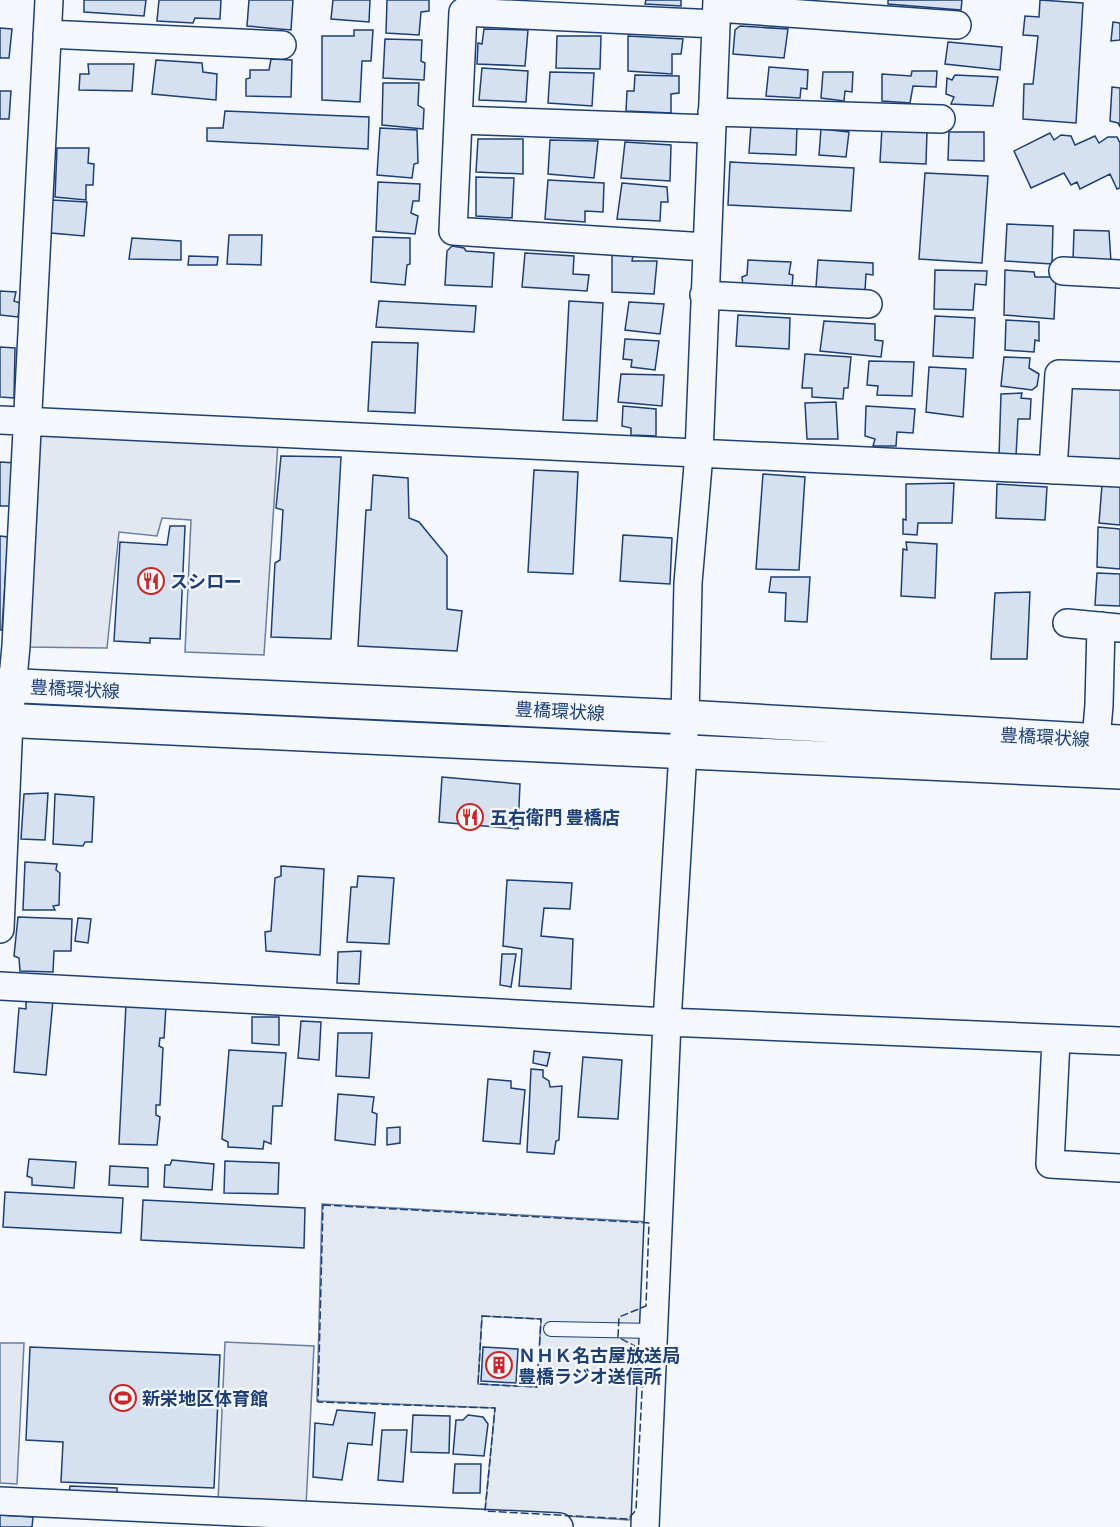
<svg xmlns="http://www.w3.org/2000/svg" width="1120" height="1527" font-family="'PT Sans Narrow','Noto Sans JP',sans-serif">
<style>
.green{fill:#e3e9f0;stroke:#687fa3;stroke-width:1.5;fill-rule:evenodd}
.parking{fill:#e3e8f0;stroke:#687fa3;stroke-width:1.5}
.building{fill:#d5e0f0;stroke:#1d3f73;stroke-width:1.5}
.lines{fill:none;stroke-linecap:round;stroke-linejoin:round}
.lane-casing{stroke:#1d3f73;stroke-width:16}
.street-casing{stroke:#1d3f73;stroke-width:30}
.secondary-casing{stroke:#1d3f73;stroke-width:36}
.lane{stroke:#f4f7fb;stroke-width:14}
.street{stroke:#f4f7fb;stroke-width:27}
.secondary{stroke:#f4f7fb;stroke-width:33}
.fence{stroke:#1d3f73;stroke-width:1.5;stroke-dasharray:8 3;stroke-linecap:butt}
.labels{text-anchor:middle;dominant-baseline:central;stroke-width:4.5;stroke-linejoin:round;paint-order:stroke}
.poi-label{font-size:18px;font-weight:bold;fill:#1d3f73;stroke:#f4f7fb;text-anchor:start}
.street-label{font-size:18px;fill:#1d3f73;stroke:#f4f7fb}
</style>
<rect width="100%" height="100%" fill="#f4f7fb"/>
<path class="green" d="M1075,384L1120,386V466L1075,464L1065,456L1066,395Z
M322,1204L650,1222L637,1511L629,1520L485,1511L495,1408L317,1401ZM482,1316L541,1319L537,1387L478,1384Z"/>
<path class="parking" d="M37,434L278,442L264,655L185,652L191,520L162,518L157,536L119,532L107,648L25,647Z
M225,1342L314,1346L306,1506L218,1502Z
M0,1343H24L17,1484L0,1483Z"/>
<path class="building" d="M84,0H146L144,16L84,12Z
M159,0H221L220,19L195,18L193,23L157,21Z
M249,0H293L291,30L247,26Z
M333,0H370L369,22L331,19Z
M387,0H429V11L421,12L419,35L386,33Z
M646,0H681V6L645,4Z
M888,0H962L961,10L888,4Z
M1040,0L1083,3L1076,123L1023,119L1024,84H1033L1038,36L1023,35L1025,16L1039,17Z
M1113,22L1120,23V40L1111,41Z
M740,26L788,29L784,58L733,54L735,30Z
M0,28L12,29L9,58H0Z
M484,29L528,30L525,66L477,64L478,43L482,44Z
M354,30H373L371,61H362L360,102L322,100V36H354Z
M557,36H601L600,69L556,68Z
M628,36L683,39L681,54H672V74L628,71Z
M385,39L422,40L421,61L425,63L424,80L383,78Z
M948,42L1002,47L1000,70L945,64Z
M271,59L292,60L291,97L246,96V79L250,78V70H269Z
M156,60L202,63L203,72L217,74L216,100L152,94Z
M88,64H134L132,91L79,90L80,74H89Z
M769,67L808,70L807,89L801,88L800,98L766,96Z
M482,68L528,71L526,102L479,100Z
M912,71H937L936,87L913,86L910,103L882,101V74L911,76Z
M550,72L594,73L592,106L548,103Z
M823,72H853L852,92L845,91L844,101L821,98Z
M635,75L679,76V93L671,94V113L626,111L627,91H634Z
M955,75L998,77L993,106L951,104L954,97L946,94L947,78L952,80Z
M383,83H419L418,105L424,109L423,129L382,125Z
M1112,87L1120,88V127L1118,123L1110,121Z
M0,91H11L9,119H0Z
M225,111L369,117L368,149L207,141V128H223Z
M751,125L797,126L796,155L749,153Z
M380,128L417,130L418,163L414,164L412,178L377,175Z
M882,128L927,131L926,164L880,162Z
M821,129L849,132L846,157L819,155Z
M949,132H984V161L948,160Z
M1050,133L1054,140L1061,135L1071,136L1075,145L1095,136L1099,143L1108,137H1117L1120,143V188L1117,189L1110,174L1080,189L1077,182L1071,185L1064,173L1031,188L1014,151Z
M478,139H523V174L476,172Z
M550,140L598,141L594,178L548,174Z
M625,142L671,145L670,181L621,178Z
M57,148H89L88,163L94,164L93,185H86V200L55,197Z
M730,162L854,168L851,211L728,205Z
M925,173L988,176L982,263L919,259Z
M476,177L514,178L512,218L476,216Z
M548,180L604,183L603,212L585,211V222L545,219Z
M378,182L420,184L419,201H413L411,213L418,216L415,234L376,231Z
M622,183L667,187L668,202H661L660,221L617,219Z
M52,200L87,202L84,236L51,233Z
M1007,224L1053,226L1052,264L1005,261Z
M1074,230L1109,231L1111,262L1073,260Z
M229,235H262L261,265L227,264Z
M373,237L410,238V264L407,265L405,285L371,282Z
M132,238L181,241V260L129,259Z
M452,246L464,248L466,251L494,253L492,287L445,285L447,251Z
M525,253L574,256L573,274L589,275L587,291L522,287Z
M612,255L633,256L632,261H657L654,294L612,292Z
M189,256L218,257L217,265H188Z
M748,260L791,262L789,274L793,275L792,288L743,286L742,277L747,275Z
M818,260L873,263V275L866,274L865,291H833L832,288L816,287Z
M935,270L987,271L986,285L975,284L973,310L934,309Z
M1005,270L1034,272L1035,277H1056L1054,319L1004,315Z
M0,291L16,292L14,301L20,303L18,317L0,315Z
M379,301L476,306L474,332L376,327Z
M569,301L603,303L597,421L563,420Z
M629,302L664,304L660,334L625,330Z
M738,315L790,318L789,349L736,346Z
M935,316L975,318L973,358L933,356Z
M1006,320L1039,322V341L1035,340L1034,352L1005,350Z
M824,321L875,324V340L883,341L881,357L820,351Z
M625,339L659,341L655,370L631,367L632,360L623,359Z
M372,342L418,343L415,413L368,411Z
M0,347L15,348L14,398L0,397Z
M805,354L851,357L848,388H844L843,399L812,397V388H802Z
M1004,357L1030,358L1029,368L1039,374L1037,386L1032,390L1001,386Z
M869,361L914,362L912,396L877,395L878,386L867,385Z
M929,367L966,369L963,417L926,412Z
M621,374L664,375L662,406L618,402Z
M1022,393L1021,398L1031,399L1030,419H1018L1016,456H999L1001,394Z
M836,402L838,439H807L805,403Z
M623,406L656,409V436L631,435V428L622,426Z
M866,406L915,409L913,433L897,432L896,446H873L875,439L865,436Z
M281,456L341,457L331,639L271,637L275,563L280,560L283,510L276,508Z
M0,462L16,463L13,506H0Z
M534,470L578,472L573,574L528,572Z
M763,474L805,477L799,570L756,569Z
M373,475L408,478L409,518L419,522L447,556V609L462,611L457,651L358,646L366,510H371Z
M954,483L952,523H918L917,535L903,534V519L906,520V484Z
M997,484L1047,487L1045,520L996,518Z
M1102,485L1120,486V525L1099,523Z
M170,526H185L180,639L150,638V643L114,641L120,542L167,545Z
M1098,527L1120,529V569L1097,567Z
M623,535L672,538L670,584L620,581Z
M0,536L8,537L2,630H0Z
M906,542L937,544L935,598L901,596L903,549L907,550Z
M1097,573L1120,574V606L1095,605Z
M771,577H810L807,622L785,621L786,593L769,592Z
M1030,592L1027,659H991L995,593Z
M442,777L520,784L518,829L439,822Z
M48,793L45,840L21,839L24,794Z
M55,794L94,797L92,842H85L83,846L53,844Z
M25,862L57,864L56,870L60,873L59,905L53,906L55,910H23Z
M281,866L324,869L320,955L266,951L265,932L271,931L275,878L281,876Z
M358,876L394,878L389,944L347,942L351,887H357Z
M507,880L572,883L570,909L544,908L541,936L573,939L571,989L519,986L522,949L503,946Z
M18,917L72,919L71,951H54L53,972L20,971L19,958L14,956Z
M78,918L91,919L88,943L75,941Z
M361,951L359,984L337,983L338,952Z
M502,954H516L511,987L500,985Z
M26,999L53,1000L46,1075L14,1072L19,1008L26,1009Z
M126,1004L166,1006L164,1038H160L159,1046L163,1048L160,1105H156V1115L160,1117L157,1145L119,1144Z
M252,1017H279V1045L252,1043Z
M301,1021L321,1022L319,1060L298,1058Z
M338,1033H372L369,1078L336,1076Z
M229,1050L286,1053L282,1106H273L271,1144L264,1141L263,1149L228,1147V1142L222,1139Z
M534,1051L550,1053L547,1066L533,1063Z
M583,1057L622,1060L618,1119L578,1117Z
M531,1069L543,1070V1077L549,1081L550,1087L562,1086L559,1140L556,1141L554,1154L527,1152Z
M488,1079L511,1081V1088L525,1090L520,1144L483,1141Z
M338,1094L374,1097L372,1112L377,1114L375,1145L335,1140Z
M400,1127V1143L387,1145V1128Z
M29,1159L76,1162L74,1188L32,1185V1178L27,1176Z
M172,1160L214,1164L212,1190L164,1187L165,1165H170Z
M225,1161L279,1163L278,1194L224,1193Z
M110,1166L148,1168V1187L109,1185Z
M5,1192L123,1198L121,1233L3,1227Z
M143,1200L305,1208L304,1248L141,1240Z
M30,1347L220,1355L214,1488L61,1482L63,1442L26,1440Z
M483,1347L518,1349L516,1383L481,1381Z
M337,1410L375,1413L372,1445L348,1443L342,1480L313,1477L315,1423L333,1425Z
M413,1415L450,1416L449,1453L411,1452Z
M468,1415L483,1417L488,1424L484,1456L453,1454L456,1420H463Z
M382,1430H407L403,1482L378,1480Z
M455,1464H481L480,1493H453Z
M70,1486L117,1488V1494L69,1493Z
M0,1515L33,1517L32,1527H0Z"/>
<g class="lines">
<defs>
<path id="lane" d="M551,1329L653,1331"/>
<path id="street" d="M717,8L957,25
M47,34L282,45
M712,112L941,119
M458,120L711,129
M706,247L453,231L463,12L716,24
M1063,271L1120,274
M704,295L868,304
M0,420L1120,473
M1053,470L1059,374L1120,376
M1067,623L1120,628
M1096,740L1099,705L1101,626
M0,929L9,721L16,646L49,0
M0,986L667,1022L1120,1041
M1056,1040L1050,1164L1120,1168
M0,1501L559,1527
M645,1527L667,1022L685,717L688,583L699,454L717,0"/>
<path id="secondary" d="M0,685L685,717L1120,742
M0,720L1120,772"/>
</defs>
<use href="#lane" class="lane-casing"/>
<use href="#street" class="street-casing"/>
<use href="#secondary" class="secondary-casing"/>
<use href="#lane" class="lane"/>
<use href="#street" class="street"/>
<use href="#secondary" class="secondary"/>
<path class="fence" d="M323,1205L649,1223L646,1306L619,1317L618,1337L644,1351L636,1510L628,1519L485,1511L495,1408L318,1402Z
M482,1316L541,1319L537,1387L478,1384Z"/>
</g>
<defs>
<symbol id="restaurant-ring" viewBox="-11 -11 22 22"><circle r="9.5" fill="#f4f7fb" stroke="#c62828" stroke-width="1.5"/><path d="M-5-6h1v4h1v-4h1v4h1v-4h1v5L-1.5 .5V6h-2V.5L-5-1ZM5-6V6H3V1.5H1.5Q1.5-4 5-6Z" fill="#c62828"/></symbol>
<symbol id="building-ring" viewBox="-11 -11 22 22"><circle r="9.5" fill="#f4f7fb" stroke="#c62828" stroke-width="1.5"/><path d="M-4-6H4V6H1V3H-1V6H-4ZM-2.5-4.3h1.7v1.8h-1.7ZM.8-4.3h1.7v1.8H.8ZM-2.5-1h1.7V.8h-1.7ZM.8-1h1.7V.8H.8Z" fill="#c62828"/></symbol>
<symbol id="stadium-ring" viewBox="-11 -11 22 22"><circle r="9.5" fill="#f4f7fb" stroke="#c62828" stroke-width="1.5"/><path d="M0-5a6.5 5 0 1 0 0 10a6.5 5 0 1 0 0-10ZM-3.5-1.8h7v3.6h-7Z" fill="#c62828"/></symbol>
</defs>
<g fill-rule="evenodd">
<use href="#restaurant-ring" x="136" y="566" width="30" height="30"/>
<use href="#restaurant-ring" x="455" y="802" width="30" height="30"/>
<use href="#building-ring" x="484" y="1350" width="30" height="30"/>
<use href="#stadium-ring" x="108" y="1383" width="30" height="30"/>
</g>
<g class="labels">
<g class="poi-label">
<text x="170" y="581">スシロー</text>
<text x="490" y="817">五右衛門 豊橋店</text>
<text x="518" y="1355">ＮＨＫ名古屋放送局<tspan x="518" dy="21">豊橋ラジオ送信所</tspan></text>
<text x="142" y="1398">新栄地区体育館</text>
</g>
<g class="street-label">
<text transform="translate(75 689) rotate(3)">豊橋環状線</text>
<text transform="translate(560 711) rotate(3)">豊橋環状線</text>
<text transform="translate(1045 737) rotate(3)">豊橋環状線</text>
</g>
</g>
</svg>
